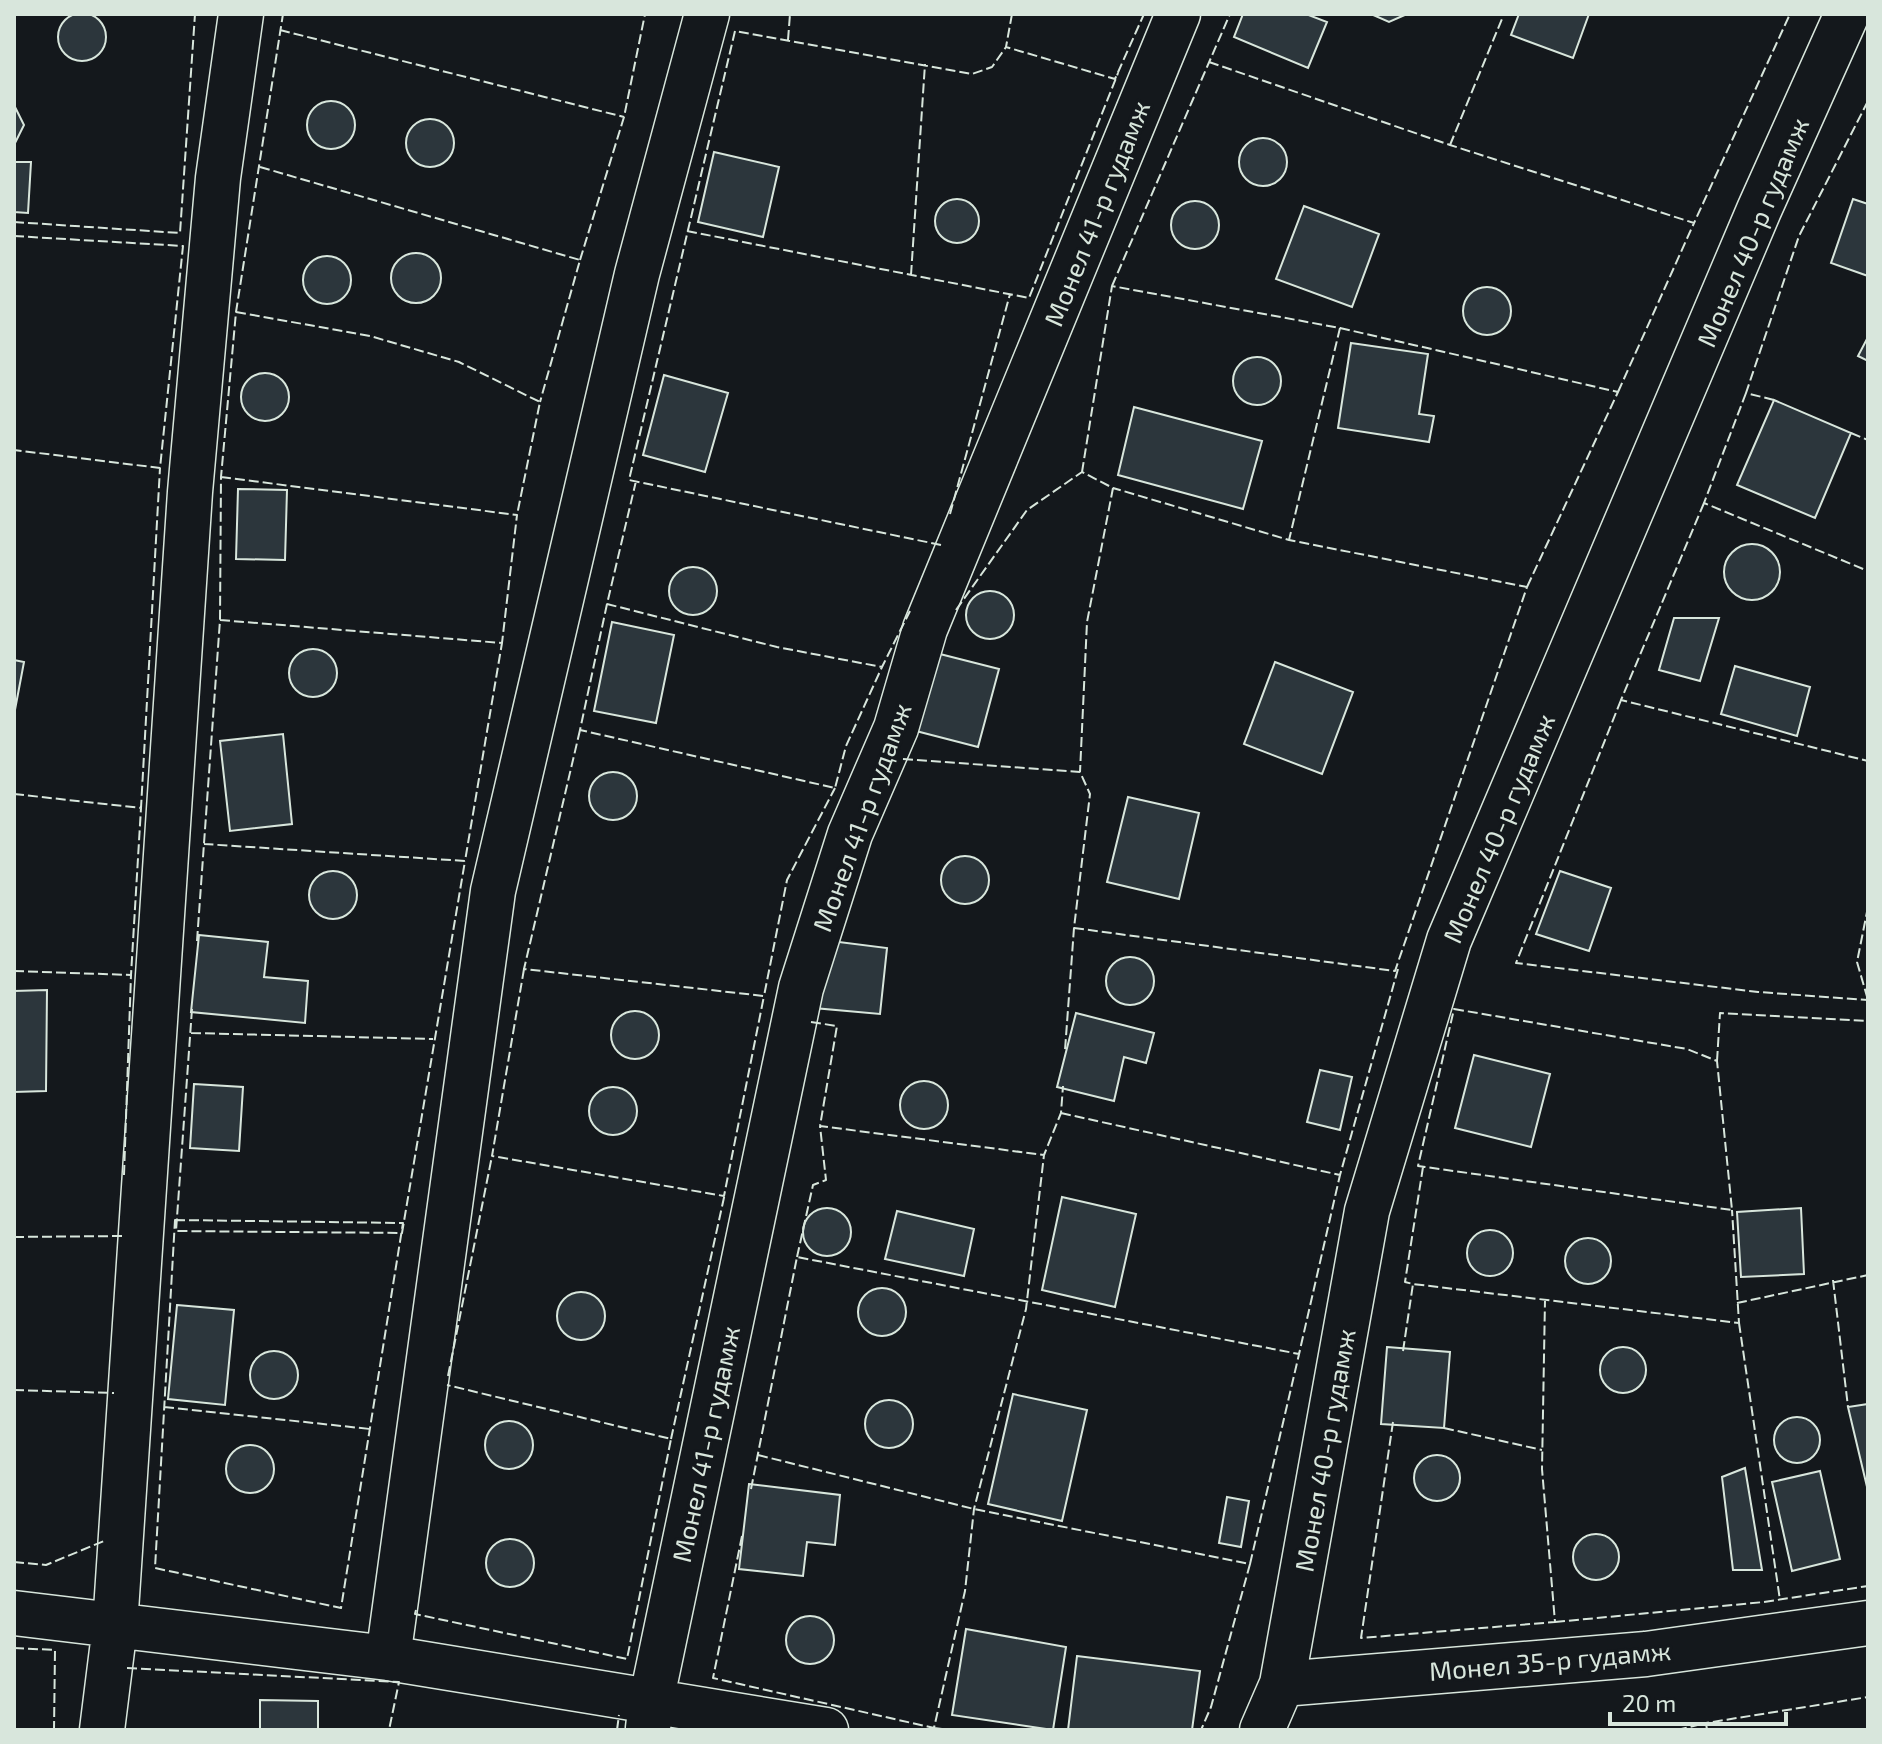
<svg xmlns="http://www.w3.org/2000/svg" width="1882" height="1744" font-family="'Exo 2',sans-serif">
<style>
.building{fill:#2c363c;stroke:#d8e6dc;stroke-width:2}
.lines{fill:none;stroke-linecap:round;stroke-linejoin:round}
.street-casing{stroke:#d8e6dc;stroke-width:47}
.street{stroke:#14181c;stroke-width:44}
.fence{stroke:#d8e6dc;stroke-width:2;stroke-dasharray:10 4;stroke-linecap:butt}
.labels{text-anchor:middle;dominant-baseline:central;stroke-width:6;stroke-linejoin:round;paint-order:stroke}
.street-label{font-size:26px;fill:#d8e6dc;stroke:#14181c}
</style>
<rect width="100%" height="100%" fill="#14181c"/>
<path class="building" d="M58 37a24 24 0 1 1 48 0a24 24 0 1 1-48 0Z
M1243,14H1306L1327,22L1308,68L1234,37Z
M1407,14L1389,22L1371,14Z
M1519,14H1589L1573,58L1511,35Z
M307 125a24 24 0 1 1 48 0a24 24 0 1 1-48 0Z
M14,105L24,125L14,145Z
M406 143a24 24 0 1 1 48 0a24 24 0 1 1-48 0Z
M1239 162a24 24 0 1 1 48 0a24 24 0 1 1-48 0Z
M714,152L779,167L763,237L698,222Z
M14,162H31L28,213L14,212Z
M1853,199L1868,204V276L1831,263Z
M935 221a22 22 0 1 1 44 0a22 22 0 1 1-44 0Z
M1171 225a24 24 0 1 1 48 0a24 24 0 1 1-48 0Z
M1304,206L1379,234L1352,307L1276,279Z
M391 278a25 25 0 1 1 50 0a25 25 0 1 1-50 0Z
M303 280a24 24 0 1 1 48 0a24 24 0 1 1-48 0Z
M1463 311a24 24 0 1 1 48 0a24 24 0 1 1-48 0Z
M1868,337V361L1858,356Z
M1351,343L1428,354L1419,414L1434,416L1429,442L1338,428Z
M1233 381a24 24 0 1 1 48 0a24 24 0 1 1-48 0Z
M241 397a24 24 0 1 1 48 0a24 24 0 1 1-48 0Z
M664,375L728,393L705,472L643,455Z
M1774,400L1851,433L1815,518L1737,485Z
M1134,407L1262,441L1243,509L1118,475Z
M238,489L287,490L285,560L236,559Z
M1724 572a28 28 0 1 1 56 0a28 28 0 1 1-56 0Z
M669 591a24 24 0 1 1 48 0a24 24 0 1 1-48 0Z
M966 615a24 24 0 1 1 48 0a24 24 0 1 1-48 0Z
M1674,618H1719L1700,681L1659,670Z
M612,622L674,635L656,723L594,711Z
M289 673a24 24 0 1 1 48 0a24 24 0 1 1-48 0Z
M936,653L999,669L978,747L916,731Z
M14,660L24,662L14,715Z
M1275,662L1353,692L1322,774L1244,744Z
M1735,666L1810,687L1797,736L1721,714Z
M283,734L292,824L230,831L220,741Z
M589 796a24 24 0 1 1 48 0a24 24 0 1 1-48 0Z
M1128,797L1199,813L1179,899L1107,882Z
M941 880a24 24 0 1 1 48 0a24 24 0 1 1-48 0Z
M309 895a24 24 0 1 1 48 0a24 24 0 1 1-48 0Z
M1560,871L1611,888L1589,951L1536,934Z
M199,935L268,942L264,977L308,981L305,1023L191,1012Z
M823,940L887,948L880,1014L814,1008Z
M1106 981a24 24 0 1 1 48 0a24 24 0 1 1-48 0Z
M47,990L46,1091L14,1092V991Z
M611 1035a24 24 0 1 1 48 0a24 24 0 1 1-48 0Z
M1076,1013L1154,1033L1146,1063L1124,1057L1114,1101L1057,1087Z
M1474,1055L1550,1074L1531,1147L1455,1128Z
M1320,1070L1352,1077L1340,1130L1307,1122Z
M900 1105a24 24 0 1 1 48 0a24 24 0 1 1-48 0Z
M194,1084L243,1087L239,1151L190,1148Z
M589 1111a24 24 0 1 1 48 0a24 24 0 1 1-48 0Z
M1062,1197L1136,1214L1115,1307L1042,1290Z
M803 1232a24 24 0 1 1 48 0a24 24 0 1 1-48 0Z
M1801,1208L1804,1274L1741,1277L1737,1212Z
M897,1211L974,1229L964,1276L885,1259Z
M1467 1253a23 23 0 1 1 46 0a23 23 0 1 1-46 0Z
M1565 1261a23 23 0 1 1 46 0a23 23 0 1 1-46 0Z
M858 1312a24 24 0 1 1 48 0a24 24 0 1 1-48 0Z
M557 1316a24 24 0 1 1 48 0a24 24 0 1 1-48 0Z
M177,1305L234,1310L225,1405L168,1399Z
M1387,1347L1450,1352L1444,1428L1381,1424Z
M1600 1370a23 23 0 1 1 46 0a23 23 0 1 1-46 0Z
M250 1375a24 24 0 1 1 48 0a24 24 0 1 1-48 0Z
M1013,1394L1087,1410L1062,1521L988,1504Z
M865 1424a24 24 0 1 1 48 0a24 24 0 1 1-48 0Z
M1868,1404V1491L1848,1407Z
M1774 1440a23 23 0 1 1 46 0a23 23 0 1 1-46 0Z
M485 1445a24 24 0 1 1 48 0a24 24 0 1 1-48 0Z
M226 1469a24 24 0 1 1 48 0a24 24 0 1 1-48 0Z
M1414 1478a23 23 0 1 1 46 0a23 23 0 1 1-46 0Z
M1745,1468L1762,1570H1733L1722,1477Z
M1820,1471L1840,1559L1792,1571L1772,1482Z
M749,1484L840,1495L835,1545L807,1542L803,1576L739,1569Z
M1227,1497L1249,1501L1241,1547L1219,1543Z
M1573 1557a23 23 0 1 1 46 0a23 23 0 1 1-46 0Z
M486 1563a24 24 0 1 1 48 0a24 24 0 1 1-48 0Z
M786 1640a24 24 0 1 1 48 0a24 24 0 1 1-48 0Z
M966,1629L1066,1647L1053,1730L952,1715Z
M1077,1656L1200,1671L1192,1730H1068Z
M260,1700L318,1701V1730H260Z"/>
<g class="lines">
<defs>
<path id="street" d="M707,14L637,274L493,891L388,1658L826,1730
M14,1613L388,1658
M1282,1684L1367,1211L1449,940L1759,210L1847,14
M648,1728L651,1702L801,988L850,834L896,728L925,629L1178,14
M102,1730L115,1626L190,492L218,178L241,14
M1262,1730L1282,1684L1646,1654L1868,1623"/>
</defs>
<use href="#street" class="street-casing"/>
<use href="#street" class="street"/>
<path class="fence" d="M1012,14L1006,47L1115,79L1144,14
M280,30L624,117
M788,40L790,14
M1209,62L1450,145L1694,223L1790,14
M1450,145L1504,14
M260,167L580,260L540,402
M14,222L180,233L195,14
M687,231L1029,298L1118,73
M14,236L183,246L160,468L14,450
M580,260L624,117L645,14
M911,275L925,64
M1112,286L1230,14
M236,312L370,336L459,362L540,402L517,515
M1340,328L1618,392L1527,587
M1618,392L1694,223
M1746,393L1704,503L1868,571
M1774,400L1746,393L1799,236L1868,101
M1851,433L1868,440
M1082,472L1112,286L1340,328L1289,540
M221,477L517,515L502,643
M636,481L607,604L777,647L882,667L910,611
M1704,503L1621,700L1868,761
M950,514L1010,294
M941,545L629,480L735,31L972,74L992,67L1006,47
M607,604L580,730L835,788L846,746L882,667
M956,610L1027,510L1082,472L1113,488L1087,622L1080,772
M220,620L502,643L465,861
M1621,700L1516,963L1758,992L1868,1000
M580,730L524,969L764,996L787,880L835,788
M903,759L1080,772L1090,794L1074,928L1065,1050
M14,794L141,808L160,468
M1868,907L1857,962L1868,1000
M1074,928L1395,971L1527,587L1289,540L1113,488
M197,941L220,620L221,477L236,312L283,14
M524,969L492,1156L724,1196L764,996
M14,971L131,975L141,808
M192,1009L176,1231L402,1233L465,861L204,844
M1454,1009L1687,1049L1717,1061L1732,1210L1418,1166Z
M811,1022L837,1026L820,1126
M191,1033L433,1039
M1717,1061L1720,1013L1867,1021L1868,1024
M1061,1113L1340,1175L1398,969
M1423,1167L1405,1282L1413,1284L1739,1323L1732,1210
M124,1175L131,975
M175,1220L403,1223L341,1608L155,1568Z
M14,1237L122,1236
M797,1257L813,1185L826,1180L820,1126L1044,1155
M1833,1280L1848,1407
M1737,1303L1868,1275
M1739,1323L1780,1600
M1403,1351L1413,1284
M448,1376L492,1156
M14,1390L114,1393
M164,1407L370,1429
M1393,1422L1361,1638L1555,1622L1542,1469L1545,1300
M1444,1428L1542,1450
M671,1439L725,1193
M758,1455L974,1509L1250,1564L1211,1707L1201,1730
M751,1489L797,1257L1299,1354L1340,1175
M742,1536L713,1678L934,1728L965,1591L974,1509L1026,1309L1044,1155L1061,1113L1063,1086
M14,1562L46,1565L104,1541
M1250,1564L1300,1350
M416,1610L415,1614L627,1659L671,1439L447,1385
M1555,1622L1764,1602L1868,1586
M14,1648L55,1650L54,1730
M127,1668L399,1682L389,1730
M934,1728L949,1730
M617,1730L619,1715
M1677,1730L1706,1723
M1707,1730L1706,1723L1868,1697"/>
</g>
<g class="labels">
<g class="street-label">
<text transform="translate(1096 213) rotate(-68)">Монел 41-р гудамж</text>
<text transform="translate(1752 232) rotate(-67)">Монел 40-р гудамж</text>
<text transform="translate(861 817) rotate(-70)">Монел 41-р гудамж</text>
<text transform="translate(1498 828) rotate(-67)">Монел 40-р гудамж</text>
<text transform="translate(705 1444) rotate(-78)">Монел 41-р гудамж</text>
<text transform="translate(1324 1450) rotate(-80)">Монел 40-р гудамж</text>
<text transform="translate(1550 1660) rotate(-5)">Монел 35-р гудамж</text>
</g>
</g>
<rect width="1882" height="1744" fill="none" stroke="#d8e6dc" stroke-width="32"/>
<path d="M1610 1712v12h176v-12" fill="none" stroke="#d8e6dc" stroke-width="4"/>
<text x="1622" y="1712" font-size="24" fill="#d8e6dc" stroke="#14181c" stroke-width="6" paint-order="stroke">20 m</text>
</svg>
